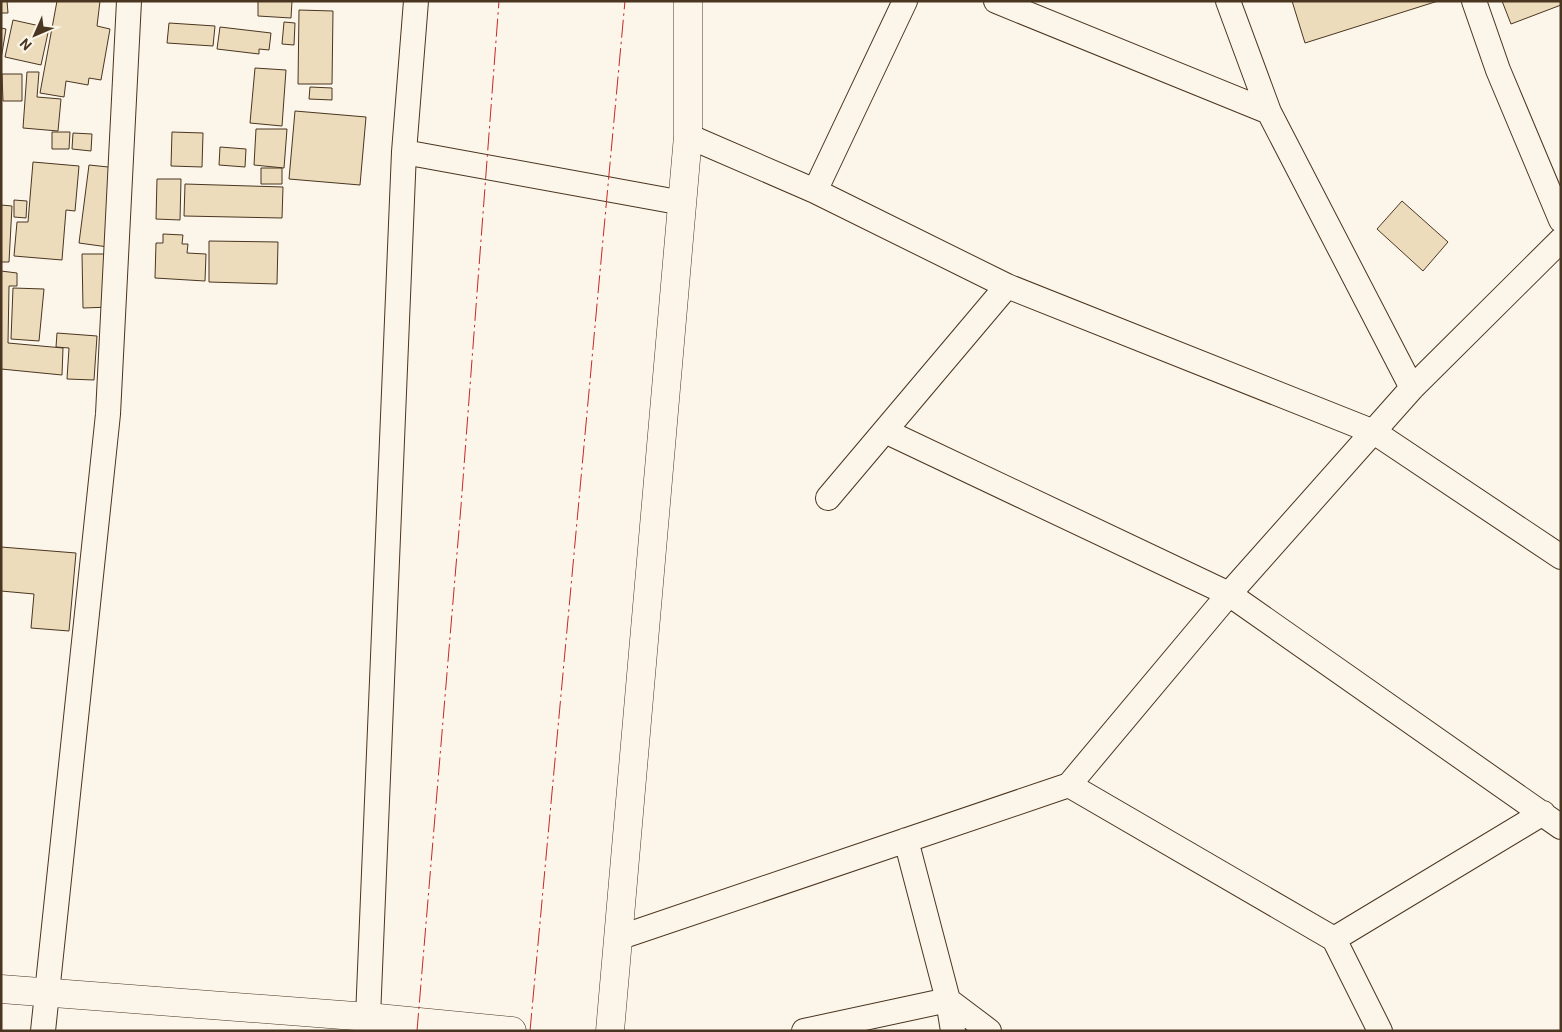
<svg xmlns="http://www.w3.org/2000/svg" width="1562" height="1032" font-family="Roboto,sans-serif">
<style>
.building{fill:#ecdcbc;stroke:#4a3520}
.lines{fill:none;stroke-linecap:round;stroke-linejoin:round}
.minor-casing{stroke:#4a3520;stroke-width:26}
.secondary-casing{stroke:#4a3520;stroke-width:29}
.minor{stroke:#fbf6e9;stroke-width:24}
.secondary{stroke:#fbf6e9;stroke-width:28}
.power{stroke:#c62828;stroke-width:1;stroke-dasharray:18 4 2.5 4;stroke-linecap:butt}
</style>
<rect width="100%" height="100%" fill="#fbf6e9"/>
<path class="building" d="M1,1H7L8,13H1Z
M57,1H100L97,26L110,29L101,80L89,78L88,85L66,81L64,97L40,93Z
M258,1H292L291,18L258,16Z
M1292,1H1438L1305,43Z
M1502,1H1561V5L1511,24Z
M299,10L333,11L332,84H298Z
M13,20L49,28L41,65L5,57Z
M284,22L295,23L294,45L282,44Z
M169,23L215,26L213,46L167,43Z
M220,27L271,33L269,50L259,49V54L217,49Z
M1,28L6,29L1,59Z
M255,68L286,70L282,126L250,123Z
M27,72H39L37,97L61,99L58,131L23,128Z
M2,74H22V101H3Z
M310,87L332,88V100L309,99Z
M295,111L366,117L360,185L289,179Z
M256,129H287L284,168L254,165Z
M52,132H70L69,149H52Z
M172,132L203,133L202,167L171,166Z
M73,133L92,134L91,151L72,149Z
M220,147L246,149L245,167L219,165Z
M33,162L79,166L75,211L66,210L62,260L14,256L17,222H28Z
M89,165L118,168L108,247L79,243Z
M261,168H282V184H261Z
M157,179H181L180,220L156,219Z
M185,184L283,187L282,218L184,216Z
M14,200L27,201L26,218L14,217Z
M1402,201L1448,242L1423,271L1377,229Z
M1,205L12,206L9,262H1Z
M163,234L183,235L182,244H188L187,253L206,254L205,281L155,278L156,243H163Z
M209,241L278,242L277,284L209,282Z
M82,254H110L111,307L83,308Z
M1,271L17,273V286H9L8,343L63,348L62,375L1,369Z
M13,288L44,289L39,341L11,339Z
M57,333L97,336L94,380L67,379L69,348L56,347Z
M1,547L76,553L69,631L31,628L34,594L1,591Z"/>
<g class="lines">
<defs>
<path id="minor" d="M996,1L1269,112
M1228,1L1269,112L1412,388
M1474,1L1498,70L1561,220
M688,136L815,191L1007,286L1374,432L1561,557
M404,152L683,203
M815,191L905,1
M885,431L1229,594L1561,827
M828,498L1007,286
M1069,785L1334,939L1380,1031
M906,840L948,1000L953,1031
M618,938L1069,785L1229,594L1412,388L1561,240
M1334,939L1543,813
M368,1017L404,152L416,1
M43,1031L108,414L129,1
M804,1031L948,1000L989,1031"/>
<path id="secondary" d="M1,989L368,1017L512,1031
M610,1031L688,136V1"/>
</defs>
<use href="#minor" class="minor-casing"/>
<use href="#secondary" class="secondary-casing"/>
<use href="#minor" class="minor"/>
<use href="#secondary" class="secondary"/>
<path class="power" d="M417,1031L461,506L499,1
M530,1031L625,1"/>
</g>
<rect width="1562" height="1032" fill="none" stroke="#4a3520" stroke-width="5"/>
<g transform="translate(35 35) rotate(225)" stroke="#fbf6e9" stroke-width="4" paint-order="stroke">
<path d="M0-4L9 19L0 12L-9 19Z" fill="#4a3520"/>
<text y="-8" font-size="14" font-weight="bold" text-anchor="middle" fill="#4a3520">N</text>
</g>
</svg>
